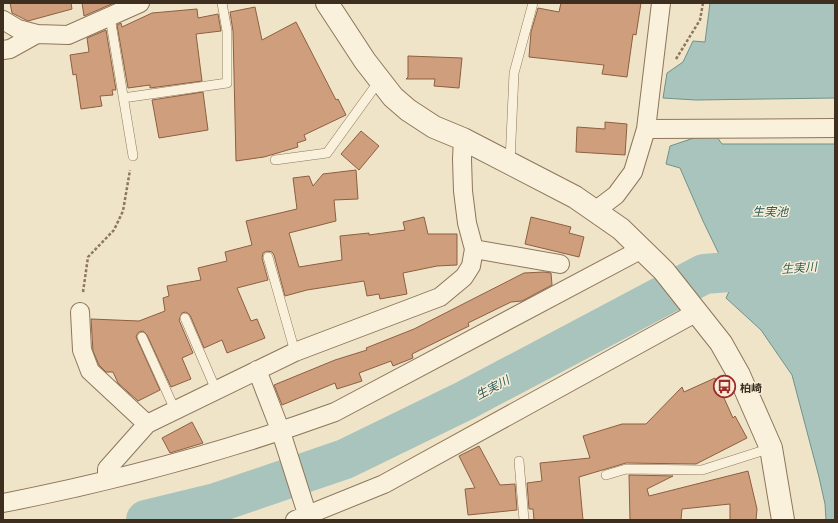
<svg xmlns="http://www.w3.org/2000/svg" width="838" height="523" font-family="Literata,'Noto Sans JP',serif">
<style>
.water{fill:#a9c4bc;stroke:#6f938a}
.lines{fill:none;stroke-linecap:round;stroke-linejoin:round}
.river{stroke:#a9c4bc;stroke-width:40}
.building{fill:#cf9f7d;stroke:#8d5f41}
.service-casing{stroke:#8d765c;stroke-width:10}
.minor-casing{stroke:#8d765c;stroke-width:20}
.tertiary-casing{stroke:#8d765c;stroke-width:24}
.path{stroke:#8d765c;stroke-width:2.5;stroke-dasharray:3 2;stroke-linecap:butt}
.service{stroke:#faf1dc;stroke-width:9}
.minor{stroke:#faf1dc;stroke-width:18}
.tertiary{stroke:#faf1dc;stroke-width:22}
.labels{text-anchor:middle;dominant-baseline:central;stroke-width:3;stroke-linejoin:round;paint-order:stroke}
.poi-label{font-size:11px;font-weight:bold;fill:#3d2e20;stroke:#f7eed8;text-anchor:start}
.water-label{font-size:12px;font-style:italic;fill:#2f5d5a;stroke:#f7eed8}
</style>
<rect width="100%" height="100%" fill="#f0e4c8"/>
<path class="water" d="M710,3H835V98L696,100L663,98L667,73L683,62L693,41L705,42Z
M717,137L722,144H835V520H826L825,504L819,477L792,375L761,330L726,298L733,283L703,221L680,168L666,164L670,146L694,138Z"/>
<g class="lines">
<path class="river" d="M146,520L216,503L345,459L466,400L704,274L835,264"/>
</g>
<path class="building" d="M10,3H71L72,9L28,21L12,13Z
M82,3H114L84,16Z
M561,3H641L636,35L633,34L627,77L602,74L604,65L529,57L531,32L538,8L559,12Z
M255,7L262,40L296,22L336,100L338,99L346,115L304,135L306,140L297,143L298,147L264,157L236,161L233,31L230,12Z
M197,9L198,18L218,14L221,31L196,34L202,81L150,88V85L128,88L117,25L121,23L122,27L152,13Z
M106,30L116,90H112L113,95L100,96L102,106L81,109L76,74L73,75L70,55L89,52L87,38Z
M408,56L462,58L459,88L434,86L435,79H406L408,77Z
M203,92L208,130L159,138L152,100Z
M605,122L627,124L625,155L576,152L577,127L605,129Z
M361,131L379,146L359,170L341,154Z
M356,170L358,199L334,200L336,221L289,233L299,267L342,260L340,236L369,233V235L405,230L403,222L424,217L428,234H457V265L437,266L403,273L407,294L380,299L379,294L367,296L364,281L307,290L285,296L274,255L272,252L267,251L263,253L262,258L268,280L237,288L251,321L257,319L265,338L227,353L222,340L204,348L190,315L186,312L182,313L179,320L193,353L182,358L191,379L171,387L147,335L143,331L139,332L136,336L137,339L160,390L138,401L118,383L113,372H106L99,365L93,351L91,319L139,321L165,311L163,298L169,296L167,286L201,280L198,268L227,261L225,252L252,245L246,221L297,209L293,178L309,176L313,186L323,174Z
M531,217L571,227L569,233L584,237L579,257L525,244Z
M544,272L551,273L552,285L522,301L511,302L468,323L469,326L412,354L413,358L393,366L391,361L359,373L362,381L337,389L335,383L282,405L274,385L335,360L367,350L366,348L414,329L524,273Z
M715,378L733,418L735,416L747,438L696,464L626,463L579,477L583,520H534L533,509H529L527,483L542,481L540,463L590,458L583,436L622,424H646L682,387L684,392Z
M192,422L203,443L170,453L162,438Z
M479,446L500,485L515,484L517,510L468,515L465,489L475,488L459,456Z
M748,471L757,509L756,520H730V504L682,509L681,520H630L629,475L673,476L647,489L649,496Z"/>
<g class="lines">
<defs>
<path id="service" d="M110,17L133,156
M123,98L227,83V31L222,3
M275,160L327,153L379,81
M510,162L514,73L533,3
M268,257L295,352
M185,318L216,390
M142,337L175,410
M519,461L524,520
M606,475L626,469L702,470L771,448"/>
<path id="minor" d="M3,20L18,29L37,34L68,35L140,3
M3,50L10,49L37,34
M646,129L835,128
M595,211L616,195L633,172L646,129L661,3
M474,249L560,264
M80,312L82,350L90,371L147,424
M257,370L281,432L309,520
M107,479V469L147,424L295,352L440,297L464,277L471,266L474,249L467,223L463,191L462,159L463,139
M3,503C116,481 227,451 335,412L642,249
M295,520L384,484L697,312"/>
<path id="tertiary" d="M327,3L365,61L393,97L408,110L434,127L463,139L575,197L621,229L664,271L721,343L739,375L771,448L783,520"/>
</defs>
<use href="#service" class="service-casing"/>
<use href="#minor" class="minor-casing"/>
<use href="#tertiary" class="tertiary-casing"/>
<path class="path" d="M676,59L700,20L703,3
M83,292L88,257L114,230L123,211L130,170"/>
<use href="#service" class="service"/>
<use href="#minor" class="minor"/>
<use href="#tertiary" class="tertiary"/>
</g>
<defs>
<symbol id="bus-ring" viewBox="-11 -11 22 22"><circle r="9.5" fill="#f7eed8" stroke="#9e2a2b" stroke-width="1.5"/><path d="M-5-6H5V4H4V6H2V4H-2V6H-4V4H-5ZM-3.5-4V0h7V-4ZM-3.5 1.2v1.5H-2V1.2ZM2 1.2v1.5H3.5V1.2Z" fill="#9e2a2b"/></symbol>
</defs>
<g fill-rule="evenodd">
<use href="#bus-ring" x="712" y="374" width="25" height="25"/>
</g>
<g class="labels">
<g class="poi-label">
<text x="740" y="387">柏崎</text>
</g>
<g class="water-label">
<text x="770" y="211">生実池</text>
<text transform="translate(799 267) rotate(-4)">生実川</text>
<text transform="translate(492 387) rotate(-28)">生実川</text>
</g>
</g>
<rect width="838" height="523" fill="none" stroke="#3d2e20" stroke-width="8"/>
</svg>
